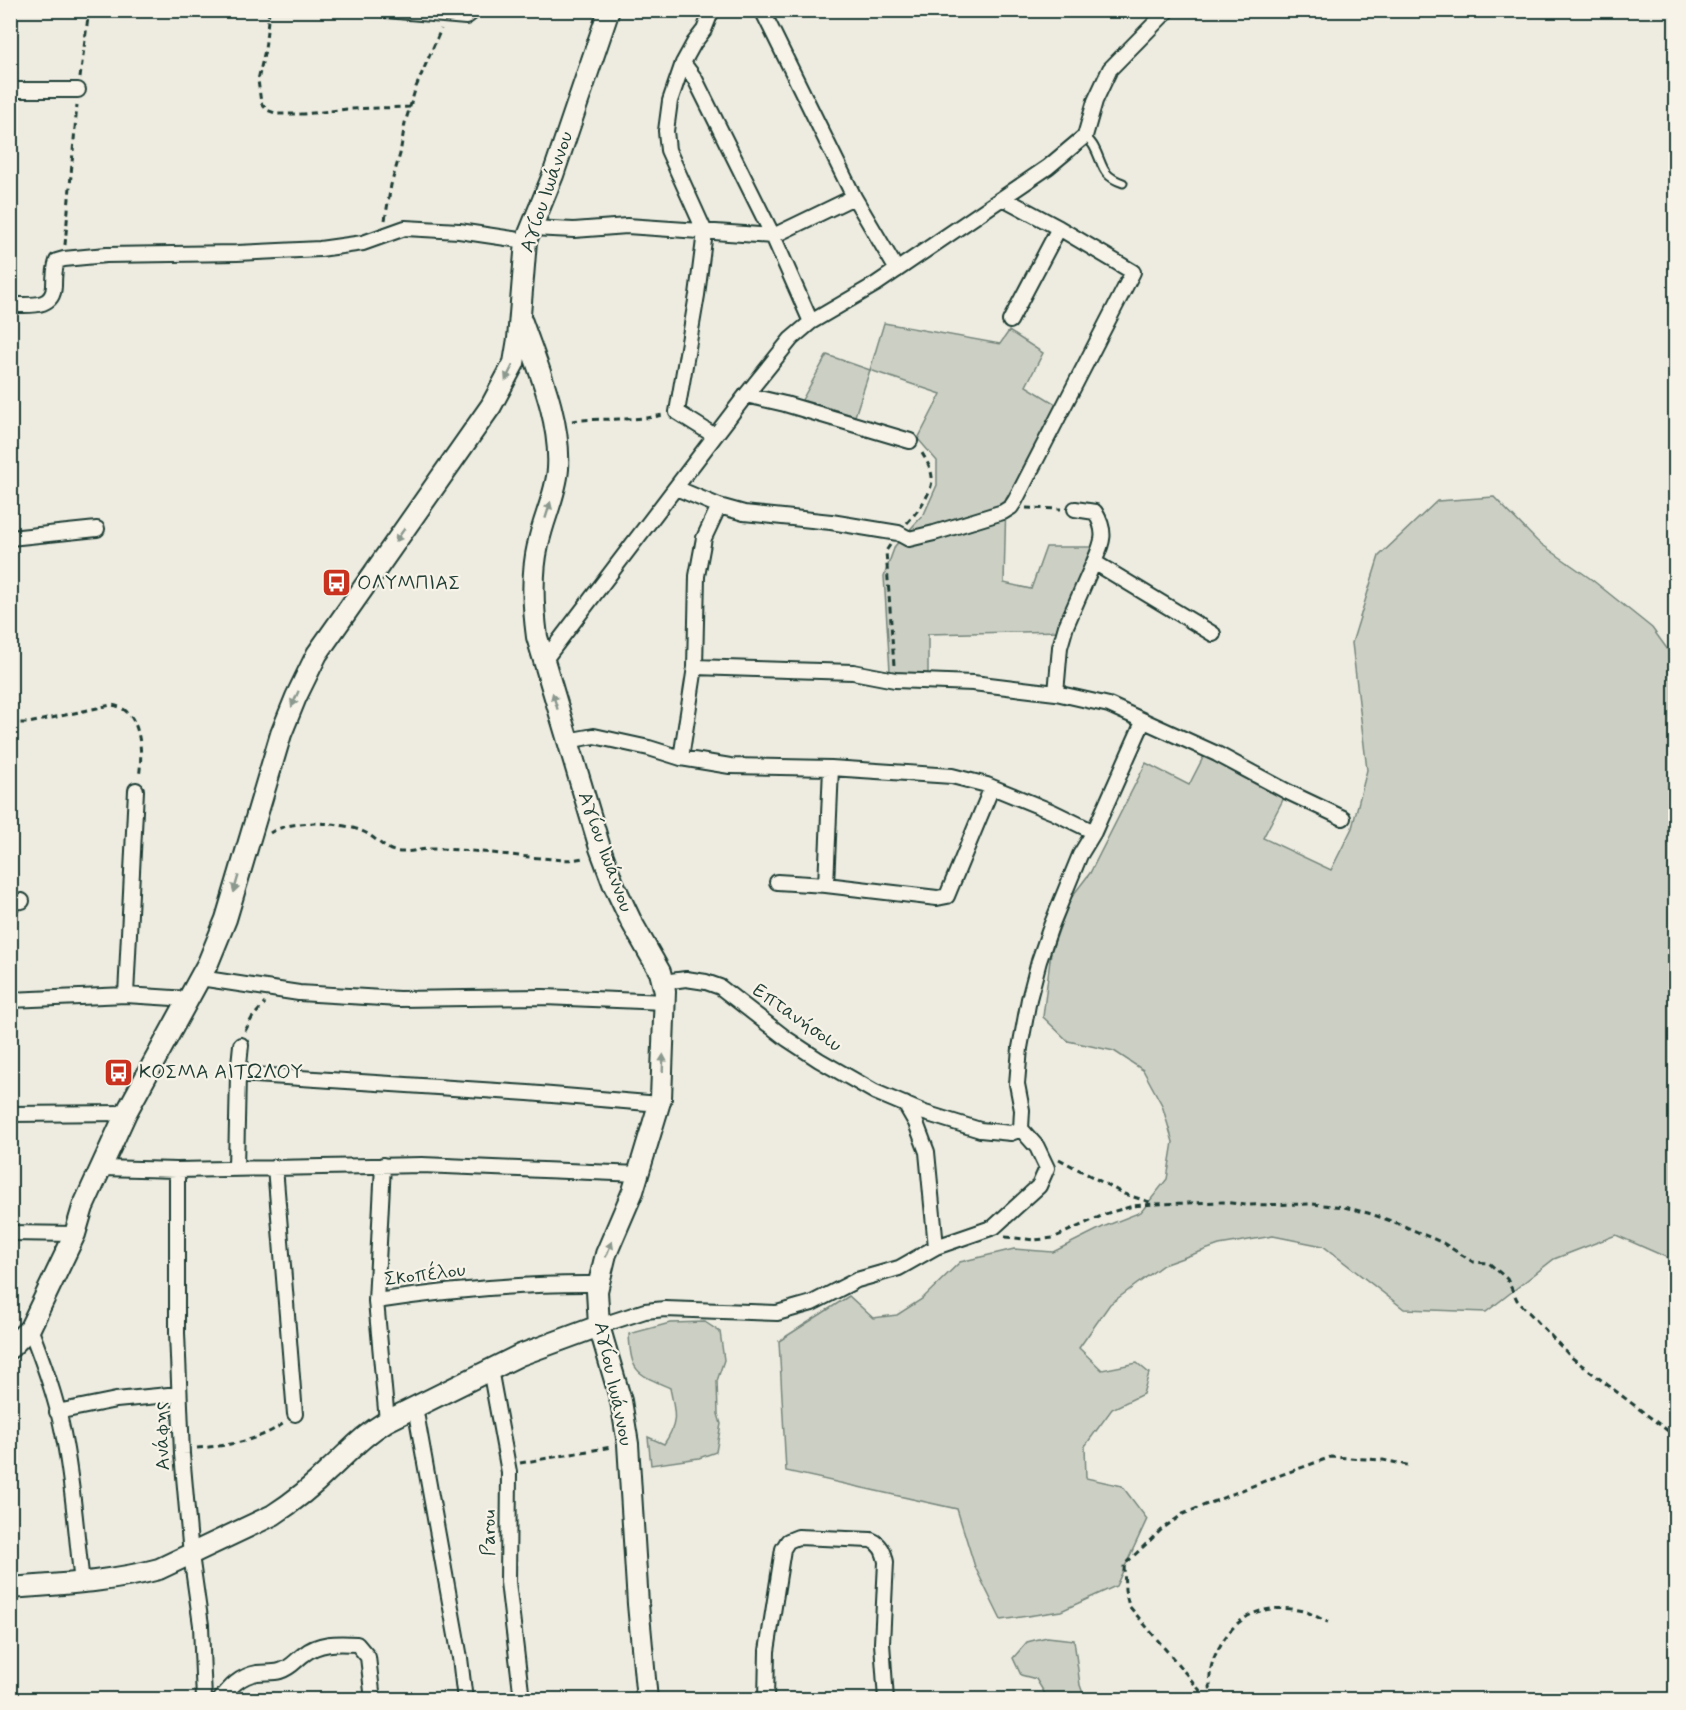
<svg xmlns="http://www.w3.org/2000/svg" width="1686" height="1710" font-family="Mynerve,sans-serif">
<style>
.green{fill:#cccfc4;stroke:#76867c;stroke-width:1.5}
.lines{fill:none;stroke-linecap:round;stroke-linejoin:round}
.lane-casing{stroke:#1f3d34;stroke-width:11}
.street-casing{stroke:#1f3d34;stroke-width:18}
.secondary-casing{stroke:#1f3d34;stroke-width:24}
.path{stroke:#1f3d34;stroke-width:3;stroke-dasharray:6 4.5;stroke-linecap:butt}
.lane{stroke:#f7f3e8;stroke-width:7}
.street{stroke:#f7f3e8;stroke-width:14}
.secondary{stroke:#f7f3e8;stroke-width:20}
.oneway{fill:#8b988e}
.labels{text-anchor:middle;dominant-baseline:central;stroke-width:4.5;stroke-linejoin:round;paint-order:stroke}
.street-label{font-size:20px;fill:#1f3d34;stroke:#f7f3e8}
.poi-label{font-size:20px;fill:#1f3d34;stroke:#f7f3e8;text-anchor:start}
</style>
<rect width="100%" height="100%" fill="#eeece1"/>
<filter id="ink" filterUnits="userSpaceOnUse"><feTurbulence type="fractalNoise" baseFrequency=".0167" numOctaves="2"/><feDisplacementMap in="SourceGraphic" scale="12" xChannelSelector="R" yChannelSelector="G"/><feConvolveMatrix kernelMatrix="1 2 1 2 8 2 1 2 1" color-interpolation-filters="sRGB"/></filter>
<g filter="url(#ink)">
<path class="green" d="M884,323L1000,344L1009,331L1043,353L1026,386L1059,406L1006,499L1004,583L1031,589L1046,547H1097L1061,631L928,634V676L890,671L884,576L895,546L924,514L937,485V461L918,439L941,394L870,370L855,416L802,400L827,355L870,370Z
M1494,497L1537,541L1591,579L1652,628L1676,661L1675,1261L1616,1235L1554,1259L1486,1312L1404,1309L1323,1246L1273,1236L1219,1245L1163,1265L1110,1304L1079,1348L1102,1370L1137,1363L1149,1373L1143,1394L1112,1409L1085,1446L1086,1478L1122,1486L1147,1519L1116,1586L1061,1611L1001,1620L975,1567L957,1509L786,1471L779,1341L849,1296L873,1318L897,1315L922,1299L960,1262L1014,1249L1053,1252L1103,1227L1141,1212L1167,1179L1173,1142L1162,1105L1143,1070L1114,1051L1068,1041L1043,1017L1051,952L1070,899L1090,873L1146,763L1189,785L1209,746L1286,794L1263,838L1331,870L1352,828L1367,770L1352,643L1379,556L1437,501Z
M705,1322L720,1332L724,1360L717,1381L718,1414L721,1424L716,1452L699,1458L651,1465L648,1437L664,1444C679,1422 675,1413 670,1388C636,1373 631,1373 629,1334L670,1323Z
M1047,1637L1074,1640L1080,1685L1085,1699H1048L1036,1679L1021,1675L1013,1658L1027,1642Z"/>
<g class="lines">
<defs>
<path id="lane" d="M1085,136C1088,139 1092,143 1094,147C1104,165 1100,175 1123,183"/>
<path id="street" d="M386,10L466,17L475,10
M712,10L704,30L694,43L683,63L670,101L666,131L668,150L705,232L697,295L677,412L715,436
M762,10L854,197L897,270
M683,63L695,79L773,236L811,322
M10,90H78
M1003,198L1059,228
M531,228L574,230L627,226L773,236L854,197
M10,305C28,304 53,310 54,286C54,278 54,269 57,261L64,259L106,255L237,253L320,249L363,243L405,228L459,231L526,241
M746,395L785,404L910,441
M676,488L719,506L744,513L831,522L898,533L909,539L934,533L1003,512L1011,507L1015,501L1133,272L1059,228L1010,321
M1075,509L1095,512C1107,532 1103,542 1094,562
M10,538L97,529
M543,662L746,395L791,339L811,322L876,284L1048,167L1085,136L1095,101L1110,69L1168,10
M695,667L853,672L895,680L973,683L1056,693L1109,705L1217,754L1288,792L1343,818
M1056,693L1060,647L1066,626L1094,562L1213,634
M567,741L594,736L649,748L681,758L730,766L831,768L952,776L987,785L1053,812L1094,832
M681,758L695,667L697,576L704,538L719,506
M777,882L826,885L937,898L947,896L992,787
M826,885L831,768
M10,902L22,901
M200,978L299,993L399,999L544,997L665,1002
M663,982L686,979L706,982L720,987L787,1039L819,1060L875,1092L925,1113L980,1130L1011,1133L1021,1129L1022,1110L1017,1084L1020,1048L1029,999L1039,961L1051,926L1080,855L1094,832L1143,722
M126,995L136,790
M10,1000L126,995L189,999
M238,1074L241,1045
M10,1114L126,1113
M275,1167L295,1414
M102,1168L177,1170L422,1165L639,1174
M236,1168L238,1074L528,1093L660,1104
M177,1170V1333L182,1454L191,1555L201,1625L204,1700
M10,1233L75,1234
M936,1247L994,1227L1039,1186L1047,1168L1037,1147L1021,1129
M376,1301L383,1165
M599,1326L645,1311L665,1309L777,1313L812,1303L857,1280L899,1268L936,1247L927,1152L916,1123L905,1104
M30,1328C43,1362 56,1397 63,1433C73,1482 76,1533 82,1583
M490,1369L509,1472L508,1582L522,1700
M415,1407L460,1658L465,1700
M57,1412L116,1400L179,1394
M387,1421L376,1301C450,1290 523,1283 598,1284
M220,1700C230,1687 240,1676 257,1673C265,1672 273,1673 280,1671C291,1668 295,1661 303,1655C319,1642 337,1643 357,1644L368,1657L373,1700
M766,1700L767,1651L783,1549L788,1541L798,1537L871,1540C881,1544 884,1552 886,1562L882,1643L886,1700"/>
<path id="secondary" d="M522,322C538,368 561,419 558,469C556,495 543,519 538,545C531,575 533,606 537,637L600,848L613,883L631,921L660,972L665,992L661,1098L633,1191L606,1254L597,1291L599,1326L621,1401L628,1444L638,1604L647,1700
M10,1348L30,1328L75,1234L83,1207L126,1113L208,963L226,919L281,734L296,697L317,654L491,406L514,363L518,339L526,241L553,175L609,10
M10,1588C60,1584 111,1582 159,1569L273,1515C293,1502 312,1487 329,1470C350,1451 362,1436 387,1421L520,1355L599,1326"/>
</defs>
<use href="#lane" class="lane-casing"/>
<use href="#street" class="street-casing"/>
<use href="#secondary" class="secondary-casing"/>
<path class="path" d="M183,10C206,17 228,15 251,10
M269,10L265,50L258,80L261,103L267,110L278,114H304L348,109L410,107
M80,78L89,10
M385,220L391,185L400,154L405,123L416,87L441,29
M65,245L77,105
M572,421C602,417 633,422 663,415
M1026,508L1061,509
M907,523C917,512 933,493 932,477C931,467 925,458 920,450
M890,545L886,551L894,666
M10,723H29L111,705C142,708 143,753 139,777
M270,833C291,819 341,821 364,832C375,837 383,848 394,851C405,854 419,849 431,849C468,849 504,855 541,858C556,859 571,862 586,857
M245,1031L252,1018L265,1003
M1059,1159L1124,1194L1153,1203
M1005,1237L1035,1240L1053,1238L1108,1213L1133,1206L1155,1204L1223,1202L1246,1205L1312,1204L1344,1207L1368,1213L1397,1223L1443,1243L1473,1262L1489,1263L1507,1279L1517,1300L1571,1357L1676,1437
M197,1448C227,1446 259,1441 284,1423
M520,1463L611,1447
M1208,1700L1129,1606L1125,1590L1124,1565L1162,1529L1183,1514L1267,1480L1331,1457L1383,1460L1412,1466
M1212,1700C1208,1679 1209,1664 1220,1646C1238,1613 1266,1603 1303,1611C1311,1613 1320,1619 1328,1622"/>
<use href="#lane" class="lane"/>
<use href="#street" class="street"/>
<use href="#secondary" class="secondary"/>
</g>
<defs><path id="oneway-solid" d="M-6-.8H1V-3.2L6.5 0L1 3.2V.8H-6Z" transform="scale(1.5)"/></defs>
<g class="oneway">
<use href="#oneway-solid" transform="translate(509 373) rotate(116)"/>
<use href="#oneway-solid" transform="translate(548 510) rotate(-73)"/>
<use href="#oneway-solid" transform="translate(400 535) rotate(125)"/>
<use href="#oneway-solid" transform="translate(295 699) rotate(114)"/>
<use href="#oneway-solid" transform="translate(555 701) rotate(-107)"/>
<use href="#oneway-solid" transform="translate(236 884) rotate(106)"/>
<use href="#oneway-solid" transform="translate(663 1063) rotate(-88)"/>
<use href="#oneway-solid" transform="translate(609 1249) rotate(-68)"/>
</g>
</g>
<defs>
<symbol id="bus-square" viewBox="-11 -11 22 22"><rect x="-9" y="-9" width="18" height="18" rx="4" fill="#c8321e" stroke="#f7f3e8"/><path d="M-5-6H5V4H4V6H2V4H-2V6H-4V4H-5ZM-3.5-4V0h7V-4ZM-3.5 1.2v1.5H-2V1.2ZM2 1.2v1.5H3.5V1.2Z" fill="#fff"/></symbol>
</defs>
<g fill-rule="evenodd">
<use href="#bus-square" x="320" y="566" width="33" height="33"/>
<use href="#bus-square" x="102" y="1056" width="33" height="33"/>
</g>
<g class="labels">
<g class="street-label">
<text transform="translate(547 192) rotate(-71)">Αγίου Ιωάννου</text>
<text transform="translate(605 852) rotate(70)">Αγίου Ιωάννου</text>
<text transform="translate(797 1018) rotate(35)">Επτανήσοιυ</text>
<text transform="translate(425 1275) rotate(-7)">Σκοπέλου</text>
<text transform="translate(613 1384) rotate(78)">Αγίου Ιωάννου</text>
<text transform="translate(162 1436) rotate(-93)">Ανάφης</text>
<text transform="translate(489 1533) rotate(-89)">Parou</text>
</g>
<g class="poi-label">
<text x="357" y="583">ΟΛΥΜΠΙΑΣ</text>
<text x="139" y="1072">ΚΟΣΜΑ ΑΙΤΩΛΟΥ</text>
</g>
</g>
<rect width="1686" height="1710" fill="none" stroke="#f7f3e8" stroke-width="36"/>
<rect x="18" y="18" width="1650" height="1674" fill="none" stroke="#1f3d34" stroke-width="2" filter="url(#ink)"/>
</svg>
